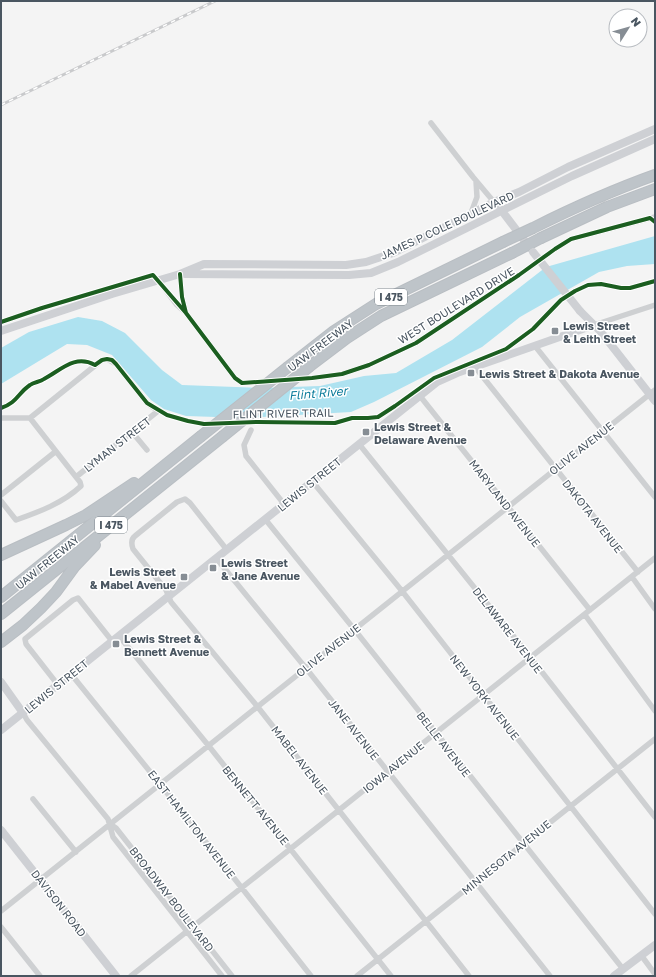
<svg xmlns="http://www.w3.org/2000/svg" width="656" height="977" font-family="'Golos Text',sans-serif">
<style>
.water{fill:#aee2f0}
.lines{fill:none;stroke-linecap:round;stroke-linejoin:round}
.highway-casing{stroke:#b9bec3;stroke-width:12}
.street{stroke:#ced0d2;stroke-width:5.5}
.secondary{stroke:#ced0d4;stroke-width:8}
.highway{stroke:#bec4c9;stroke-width:10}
.rail-casing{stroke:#c9cacc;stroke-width:3}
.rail{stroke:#fff;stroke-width:1.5;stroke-dasharray:4.5;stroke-linecap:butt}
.highway-bridge-casing{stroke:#b9bec3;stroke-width:12;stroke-linecap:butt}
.secondary-bridge{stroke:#ced0d4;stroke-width:8}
.highway-bridge{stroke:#bec4c9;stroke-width:10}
.cycleway-casing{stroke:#fff;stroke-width:6}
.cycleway{stroke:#1b5e20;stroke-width:4}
.poi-dot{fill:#868d94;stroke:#fff;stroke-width:1.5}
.labels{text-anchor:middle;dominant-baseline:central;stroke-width:3;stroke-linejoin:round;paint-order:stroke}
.shield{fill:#fff;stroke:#808990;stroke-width:1}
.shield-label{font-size:10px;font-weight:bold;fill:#4a5661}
.street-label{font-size:11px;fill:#4a5661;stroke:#fff}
.poi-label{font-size:11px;font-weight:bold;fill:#4a5661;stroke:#fff;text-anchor:start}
.water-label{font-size:12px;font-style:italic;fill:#0c7c9b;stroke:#fff}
</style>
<rect width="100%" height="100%" fill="#f4f4f4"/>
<path class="water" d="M655,236V264L627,266L599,272L520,317L482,347L374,402L351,412L246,418L186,416L164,409L151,400L112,355L87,345L67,344L1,384V348L29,332L78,317L102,321L125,333L162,370L182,385L262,388L320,386L364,376L396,373L452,340L546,267Z"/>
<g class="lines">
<defs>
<path id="highway" d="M533,228C573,208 613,190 655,175
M541,238L607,207L655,189
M310,366L347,338L381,316L512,253
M288,367L334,331L376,304L503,242
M1,555L66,525L86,515L134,483
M1,597L200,437
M1,614L222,437
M1,642L23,625L41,608L56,592L75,566L95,545"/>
</defs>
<use href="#highway" class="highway-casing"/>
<path class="street" d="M431,123L473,177L494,202
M471,213L477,197L476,181
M180,274L182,297L186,313L235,378L242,383L312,378L342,374L369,365L416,343L519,275L555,249L571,239L655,217
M158,280L177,305L186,313
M594,325L655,305
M535,346L655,497
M475,367L638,572
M420,396L590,610
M1,418H30L102,360L107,359L116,364L147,403L158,411L76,477
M251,430L244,445L246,456L284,504
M132,432L147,450
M359,444L531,658L655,817
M312,481L402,591L655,914
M1,495L55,452
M1,501L16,520C39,512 63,503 81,486L80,482L76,477L30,418
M265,519L354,629L623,969
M227,550L190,503L185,499L177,502L135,536C131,539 131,543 133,549L166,590L171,602L257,706L469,976
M216,558L309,672L550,976
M632,577L655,609
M585,615L655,711
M119,636L208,745L391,976
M71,674L160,784L311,976
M58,685L26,644L25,639L73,600L78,598L112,641
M23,713L27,720L108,819L113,837L222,976
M33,799L76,852
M110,824L116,828L232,976
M1,911L655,390
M1,927L40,976
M641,955L655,974
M131,976L655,558
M357,976L655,739"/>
<path class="secondary" d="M499,207L530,248
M185,274L349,275L371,273L398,262L572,176L655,139
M580,311L601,332L655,401
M1,331L112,294L180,274L204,264L346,265L366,262L393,253L494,202L519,192L568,167L655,129
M1,682L23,713
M1,730L437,382L457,373L594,325
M1,830L116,976
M614,976L655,945"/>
<use href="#highway" class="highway"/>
<defs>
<path id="rail" d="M1,105L215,1"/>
</defs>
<use href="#rail" class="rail-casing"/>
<use href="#rail" class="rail"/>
<defs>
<path id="highway-bridge" d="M503,242L533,228
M512,253L541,238
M200,437L288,367
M222,437L310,366"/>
</defs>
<use href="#highway-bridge" class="highway-bridge-casing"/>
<path class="secondary-bridge" d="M533,252L580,311"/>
<use href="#highway-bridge" class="highway-bridge"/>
<defs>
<path id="cycleway" d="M180,274L182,297L186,313L235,378L242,383L312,378L342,374L369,365L416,343L519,275L555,249L571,239L650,218L655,222
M1,322L42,308L153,275L186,313
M1,408C17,403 18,393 30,385C34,382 40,382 44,379C61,370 75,354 95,365L102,360L107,359L112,360L116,364L147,403L167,415L188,421L204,424L257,422L335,423L352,418H368L378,417L395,406L434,378L506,349L533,329L561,300L575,291L588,285L601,284L621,288H630L655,281"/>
</defs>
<use href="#cycleway" class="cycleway-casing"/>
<use href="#cycleway" class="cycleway"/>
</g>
<g class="poi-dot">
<rect x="551" y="327" width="8" height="8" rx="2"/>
<rect x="467" y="369" width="8" height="8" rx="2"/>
<rect x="362" y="428" width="8" height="8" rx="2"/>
<rect x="209" y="564" width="8" height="8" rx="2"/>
<rect x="180" y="573" width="8" height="8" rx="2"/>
<rect x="112" y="640" width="8" height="8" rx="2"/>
</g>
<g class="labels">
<g class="shield">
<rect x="375" y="289" width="32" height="16" rx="3"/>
<rect x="95" y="517" width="32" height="16" rx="3"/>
</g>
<g class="shield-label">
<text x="391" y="297">I 475</text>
<text x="111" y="525">I 475</text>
</g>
<g class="street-label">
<text transform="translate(447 225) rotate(-25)">JAMES P COLE BOULEVARD</text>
<text transform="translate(456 305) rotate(-32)">WEST BOULEVARD DRIVE</text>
<text transform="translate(320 345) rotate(-37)">UAW FREEWAY</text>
<text transform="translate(283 413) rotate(-1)">FLINT RIVER TRAIL</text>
<text transform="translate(117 444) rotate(-38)">LYMAN STREET</text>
<text transform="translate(581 448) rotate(-38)">OLIVE AVENUE</text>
<text transform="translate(309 484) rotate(-39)">LEWIS STREET</text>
<text transform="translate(505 503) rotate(52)">MARYLAND AVENUE</text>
<text transform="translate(593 516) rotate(52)">DAKOTA AVENUE</text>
<text transform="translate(47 562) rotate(-39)">UAW FREEWAY</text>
<text transform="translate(508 630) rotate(52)">DELAWARE AVENUE</text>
<text transform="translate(328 650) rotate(-38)">OLIVE AVENUE</text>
<text transform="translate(56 686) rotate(-39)">LEWIS STREET</text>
<text transform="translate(485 697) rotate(52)">NEW YORK AVENUE</text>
<text transform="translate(354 729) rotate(52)">JANE AVENUE</text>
<text transform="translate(444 744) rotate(52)">BELLE AVENUE</text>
<text transform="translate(300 760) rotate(52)">MABEL AVENUE</text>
<text transform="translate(393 767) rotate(-39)">IOWA AVENUE</text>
<text transform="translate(256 805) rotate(51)">BENNETT AVENUE</text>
<text transform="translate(192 824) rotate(52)">EAST HAMILTON AVENUE</text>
<text transform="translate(506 857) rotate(-39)">MINNESOTA AVENUE</text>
<text transform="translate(172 899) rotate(52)">BROADWAY BOULEVARD</text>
<text transform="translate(59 903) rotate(52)">DAVISON ROAD</text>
</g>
<g class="poi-label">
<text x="563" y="325">Lewis Street<tspan x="563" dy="13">&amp; Leith Street</tspan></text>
<text x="479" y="373">Lewis Street &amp; Dakota Avenue</text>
<text x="374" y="426">Lewis Street &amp;<tspan x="374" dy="13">Delaware Avenue</tspan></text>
<text x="221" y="562">Lewis Street<tspan x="221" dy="13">&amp; Jane Avenue</tspan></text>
<text x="176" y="571" text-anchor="end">Lewis Street<tspan x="176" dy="13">&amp; Mabel Avenue</tspan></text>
<text x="124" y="638">Lewis Street &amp;<tspan x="124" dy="13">Bennett Avenue</tspan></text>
</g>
<g class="water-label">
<text transform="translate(318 393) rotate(-5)">Flint River</text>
</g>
</g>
<rect width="656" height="977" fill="none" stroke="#4a5661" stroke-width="4"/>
<g transform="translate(628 28) rotate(53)"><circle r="19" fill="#ffffff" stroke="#b7bbc0"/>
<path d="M0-3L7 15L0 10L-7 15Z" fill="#868d94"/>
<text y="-6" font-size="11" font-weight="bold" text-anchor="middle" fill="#4a5661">N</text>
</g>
</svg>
